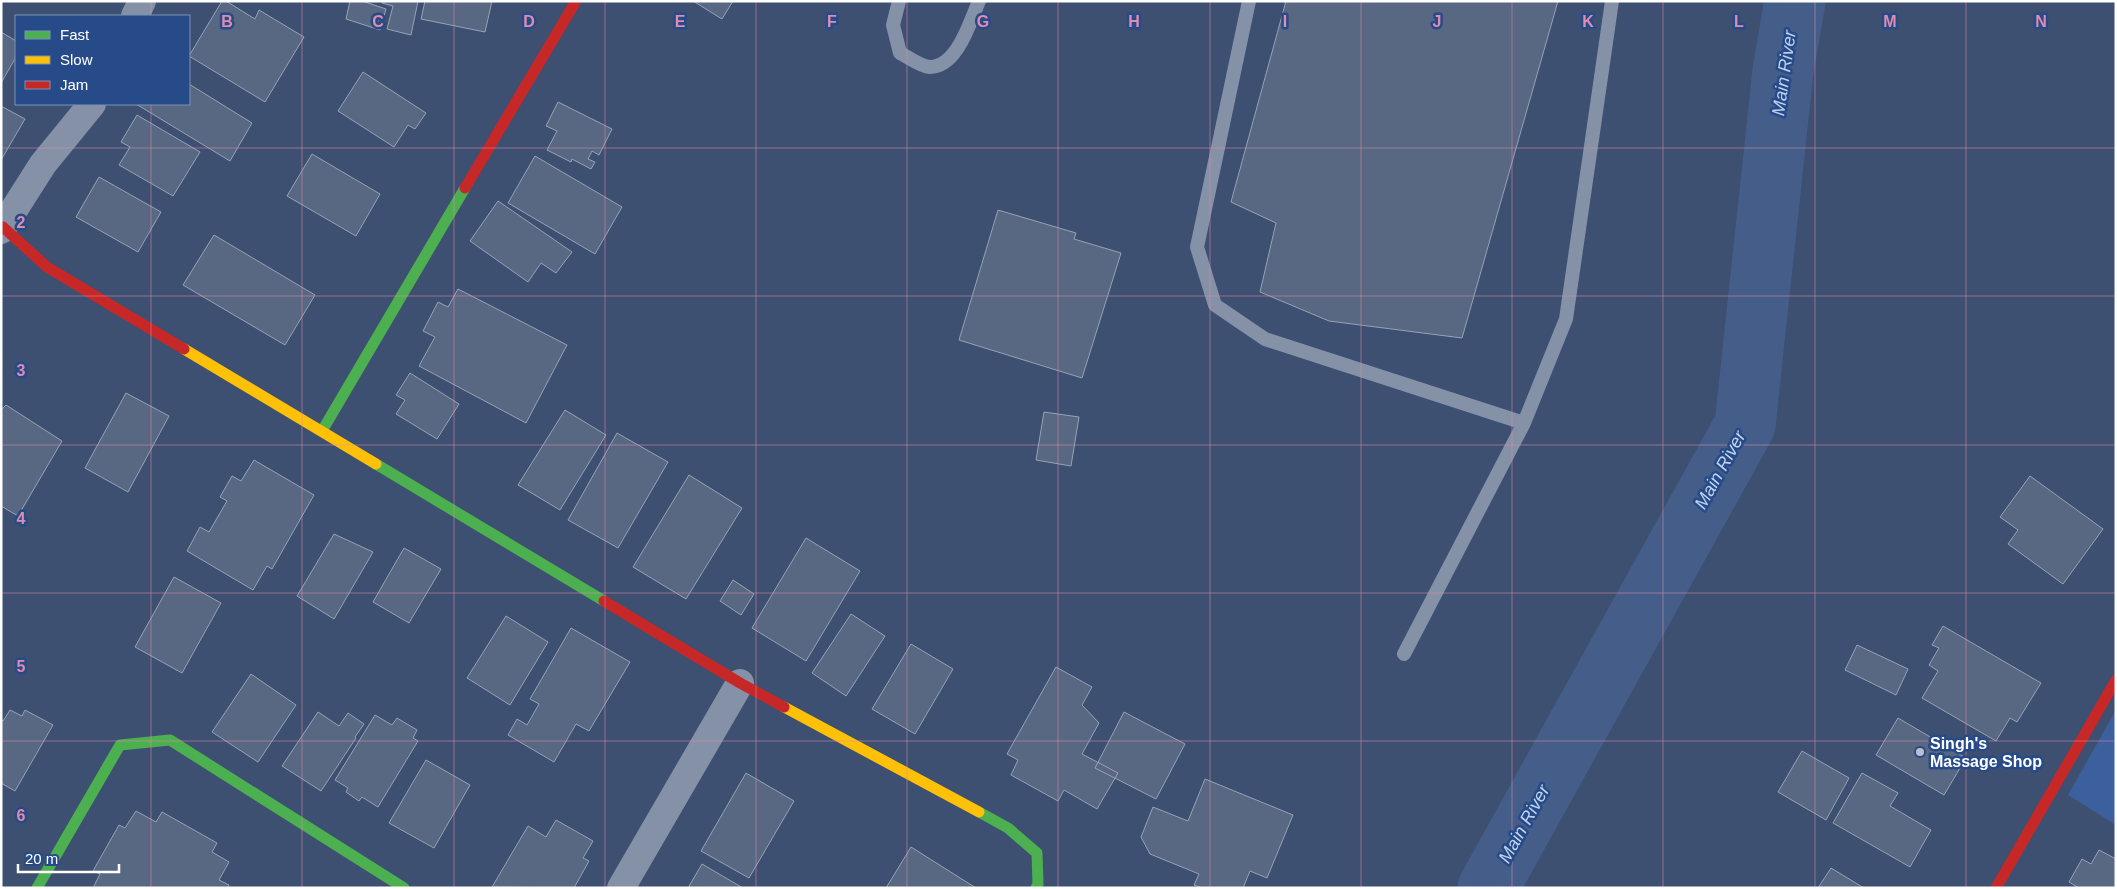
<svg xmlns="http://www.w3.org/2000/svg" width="2117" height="889" viewBox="0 0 2117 889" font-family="Arial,sans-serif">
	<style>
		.green { fill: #3c609d }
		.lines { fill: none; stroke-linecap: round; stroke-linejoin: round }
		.river { stroke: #455e89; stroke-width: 61 }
		.building { fill: #586882; stroke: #97a2b6 }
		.lane { stroke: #8491a7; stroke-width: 14 }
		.street { stroke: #8491a7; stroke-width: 28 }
		.fast { stroke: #4caf50; stroke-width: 11 }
		.slow { stroke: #ffc107; stroke-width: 11 }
		.jam { stroke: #c62828; stroke-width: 11 }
		.grid { fill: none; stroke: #e08cad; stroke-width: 1; stroke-opacity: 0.55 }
		.poi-dot { fill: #bbc2ce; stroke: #274a88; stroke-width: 2 }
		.labels { text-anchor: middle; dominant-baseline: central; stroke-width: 5; stroke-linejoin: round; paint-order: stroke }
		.poi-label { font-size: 16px; font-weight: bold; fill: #fff; stroke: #274a88; text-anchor: start }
		.water-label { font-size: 18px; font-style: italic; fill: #bfd2f0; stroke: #274a88 }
		.grid-label { font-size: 16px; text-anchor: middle; font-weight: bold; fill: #e08cad; stroke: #274a88; stroke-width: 5; stroke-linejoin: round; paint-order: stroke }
	</style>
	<rect width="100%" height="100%" fill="#3d5072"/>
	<path class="green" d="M2116 710V825L2068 795Z"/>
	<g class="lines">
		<path class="river" d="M1488 888 1745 425 1783 71 1795 1"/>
	</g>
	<path class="building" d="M222 1H226L255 19 259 10 304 37 265 102 189 56Z
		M350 1H362L386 9 380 30 346 19Z
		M383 1H418L411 35 387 29 393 6 382 3Z
		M425 1H492L485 32 421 19Z
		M693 1H733L722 19Z
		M1286 1H1558L1462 338 1329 321 1260 292 1276 223 1231 202Z
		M1 32 16 41V57L1 83Z
		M363 72 426 113 415 129 408 125 394 147 338 111Z
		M189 84 252 123 230 161 136 104H189Z
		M558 102 612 129 599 155 592 151 588 159 595 162 591 169 572 159 571 162 547 150 557 131 546 126Z
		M1 106 25 119 1 160Z
		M137 115 200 152 173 196 119 165 130 147 121 142Z
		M312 154 380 194 356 236 287 196Z
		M535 156 622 207 595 254 508 203Z
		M99 177 161 212 138 252 76 217Z
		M498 201 572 252 556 273 541 263 528 282 470 241Z
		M998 210 1076 233 1074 239 1121 253 1082 378 959 340Z
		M214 235 315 295 285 345 183 285Z
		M458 289 567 345 526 423 419 366 435 337 423 331 438 302 448 307Z
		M410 373 459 404 437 439 396 414 405 400 396 395Z
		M126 393 169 416 128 492 85 468Z
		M6 405 62 441 18 516 1 506V410Z
		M565 410 606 435 560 510 518 485Z
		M1044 412 1079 417 1071 466 1036 460Z
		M617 433 668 462 618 548 568 520Z
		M254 460 314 495 272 569 267 566 253 590 187 551 200 527 209 532 227 501 220 497 232 476 241 481Z
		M689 475 742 508 686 599 633 567Z
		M2030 476 2103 529 2063 584 2008 544 2018 530 2000 517Z
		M334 534 373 552 334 619 297 596Z
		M806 538 860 571 806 661 752 628Z
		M404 548 441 569 409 623 373 602Z
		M174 577 221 603 182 673 135 647Z
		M733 580 754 594 741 615 720 601Z
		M851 614 885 636 846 696 812 673Z
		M506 616 548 642 510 705 467 678Z
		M1943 626 2041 683 2017 722 2010 718 1996 741 1922 698 1938 671 1929 665 1939 648 1932 645Z
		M571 628 630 662 589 731 576 724 554 762 508 735 517 719 527 725 539 704 530 699Z
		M911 644 953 669 915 734 872 709Z
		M1857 645 1908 669 1896 695 1845 670Z
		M1056 667 1092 687 1082 705 1099 723 1082 754 1118 773 1097 809 1064 790 1058 801 1011 775 1018 760 1007 754Z
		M251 674 296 705 258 762 212 732Z
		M10 710 22 716 25 710 53 725 15 791 1 783V720L3 721Z
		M318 712 339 726 348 713 364 724 355 737 356 738 321 791 282 766Z
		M1124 712 1185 744 1156 799 1095 768Z
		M375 715 392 725 397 718 417 730 413 738 418 741 378 807 362 797 359 801 346 792 348 788 335 780Z
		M1898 718 1966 758 1944 795 1876 755Z
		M1802 751 1849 778 1826 820 1778 792Z
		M426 760 470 785 434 848 389 823Z
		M746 773 794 801 749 878 701 851Z
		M1862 773 1898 793 1890 806 1931 830 1910 867 1833 823Z
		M1205 779 1293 815 1267 878 1250 871 1243 888H1202L1194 885 1199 874 1150 854 1141 837 1153 807 1188 821Z
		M136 811 156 822 162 812 217 843 212 852 229 862 219 880 229 885 227 888H93L100 874 93 871 119 825 125 828Z
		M556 820 593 841 583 858 589 861 574 888 492 887 528 826 546 837Z
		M911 847 976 888H886Z
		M2099 850 2116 859V888H2079L2069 882 2082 859 2091 864Z
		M702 864 743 888H688Z
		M1831 868 1864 888H1818Z"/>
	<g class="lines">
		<path class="lane" d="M899 1 893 25 900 53C908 57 920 66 929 67 957 68 970 22 979 1
			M1249 1 1197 247 1215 305 1265 339 1524 423
			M1404 654 1524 423 1566 319 1612 1"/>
		<path class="street" d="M135 16 142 1
			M1 230 43 164 92 104
			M621 888 740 683"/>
		<path class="fast" d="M322 431 465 188
			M376 464 604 601
			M979 812 1008 828 1037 853 1038 884 1036 888
			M37 888 120 745 170 740 404 888"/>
		<path class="slow" d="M184 349 376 464
			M784 707 979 812"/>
		<path class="jam" d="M465 188 576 1
			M3 227 47 267 184 349
			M604 601 740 683 784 707
			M1996 888 2116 680"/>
	</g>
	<path class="grid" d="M151 1V16M302 1V888M454 1V888M605 1V888M756 1V888M907 1V888M1058 1V888M1210 1V888M1361 1V888M1512 1V888M1663 1V888M1815 1V888M1966 1V888M151 104V888M1 148H2116M1 296H2116M1 445H2116M1 593H2116M1 741H2116"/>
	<circle class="poi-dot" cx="1920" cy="752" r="5"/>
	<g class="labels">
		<g class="poi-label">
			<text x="1930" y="743">Singh's<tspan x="1930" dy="18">Massage Shop</tspan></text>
		</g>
		<g class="water-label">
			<text transform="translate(1784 73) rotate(-82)">Main River</text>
			<text transform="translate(1720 470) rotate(-61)">Main River</text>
			<text transform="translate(1524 824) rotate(-61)">Main River</text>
		</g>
	</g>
	<g class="grid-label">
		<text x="227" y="27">B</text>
		<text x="378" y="27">C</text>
		<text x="529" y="27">D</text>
		<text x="680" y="27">E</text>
		<text x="832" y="27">F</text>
		<text x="983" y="27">G</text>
		<text x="1134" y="27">H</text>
		<text x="1285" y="27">I</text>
		<text x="1437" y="27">J</text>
		<text x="1588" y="27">K</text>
		<text x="1739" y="27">L</text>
		<text x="1890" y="27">M</text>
		<text x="2041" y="27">N</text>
		<text x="21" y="228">2</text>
		<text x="21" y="376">3</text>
		<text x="21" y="524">4</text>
		<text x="21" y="672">5</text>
		<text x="21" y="821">6</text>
	</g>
	<rect width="2117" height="889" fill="none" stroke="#ffffff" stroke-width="5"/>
	<rect x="15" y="15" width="175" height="90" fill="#274a88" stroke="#7d92b8"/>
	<rect x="25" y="31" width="25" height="8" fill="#4caf50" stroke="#7d92b8"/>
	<text x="60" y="40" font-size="15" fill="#ffffff">Fast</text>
	<rect x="25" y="56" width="25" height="8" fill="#ffc107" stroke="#7d92b8"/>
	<text x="60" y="65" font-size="15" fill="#ffffff">Slow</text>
	<rect x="25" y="81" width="25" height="8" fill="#c62828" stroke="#7d92b8"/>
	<text x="60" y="90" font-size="15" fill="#ffffff">Jam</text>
	<path d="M18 864v8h101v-8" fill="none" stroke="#ffffff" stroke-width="2.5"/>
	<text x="25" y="864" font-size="15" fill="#ffffff" stroke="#274a88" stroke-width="4" paint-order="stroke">20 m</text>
</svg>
